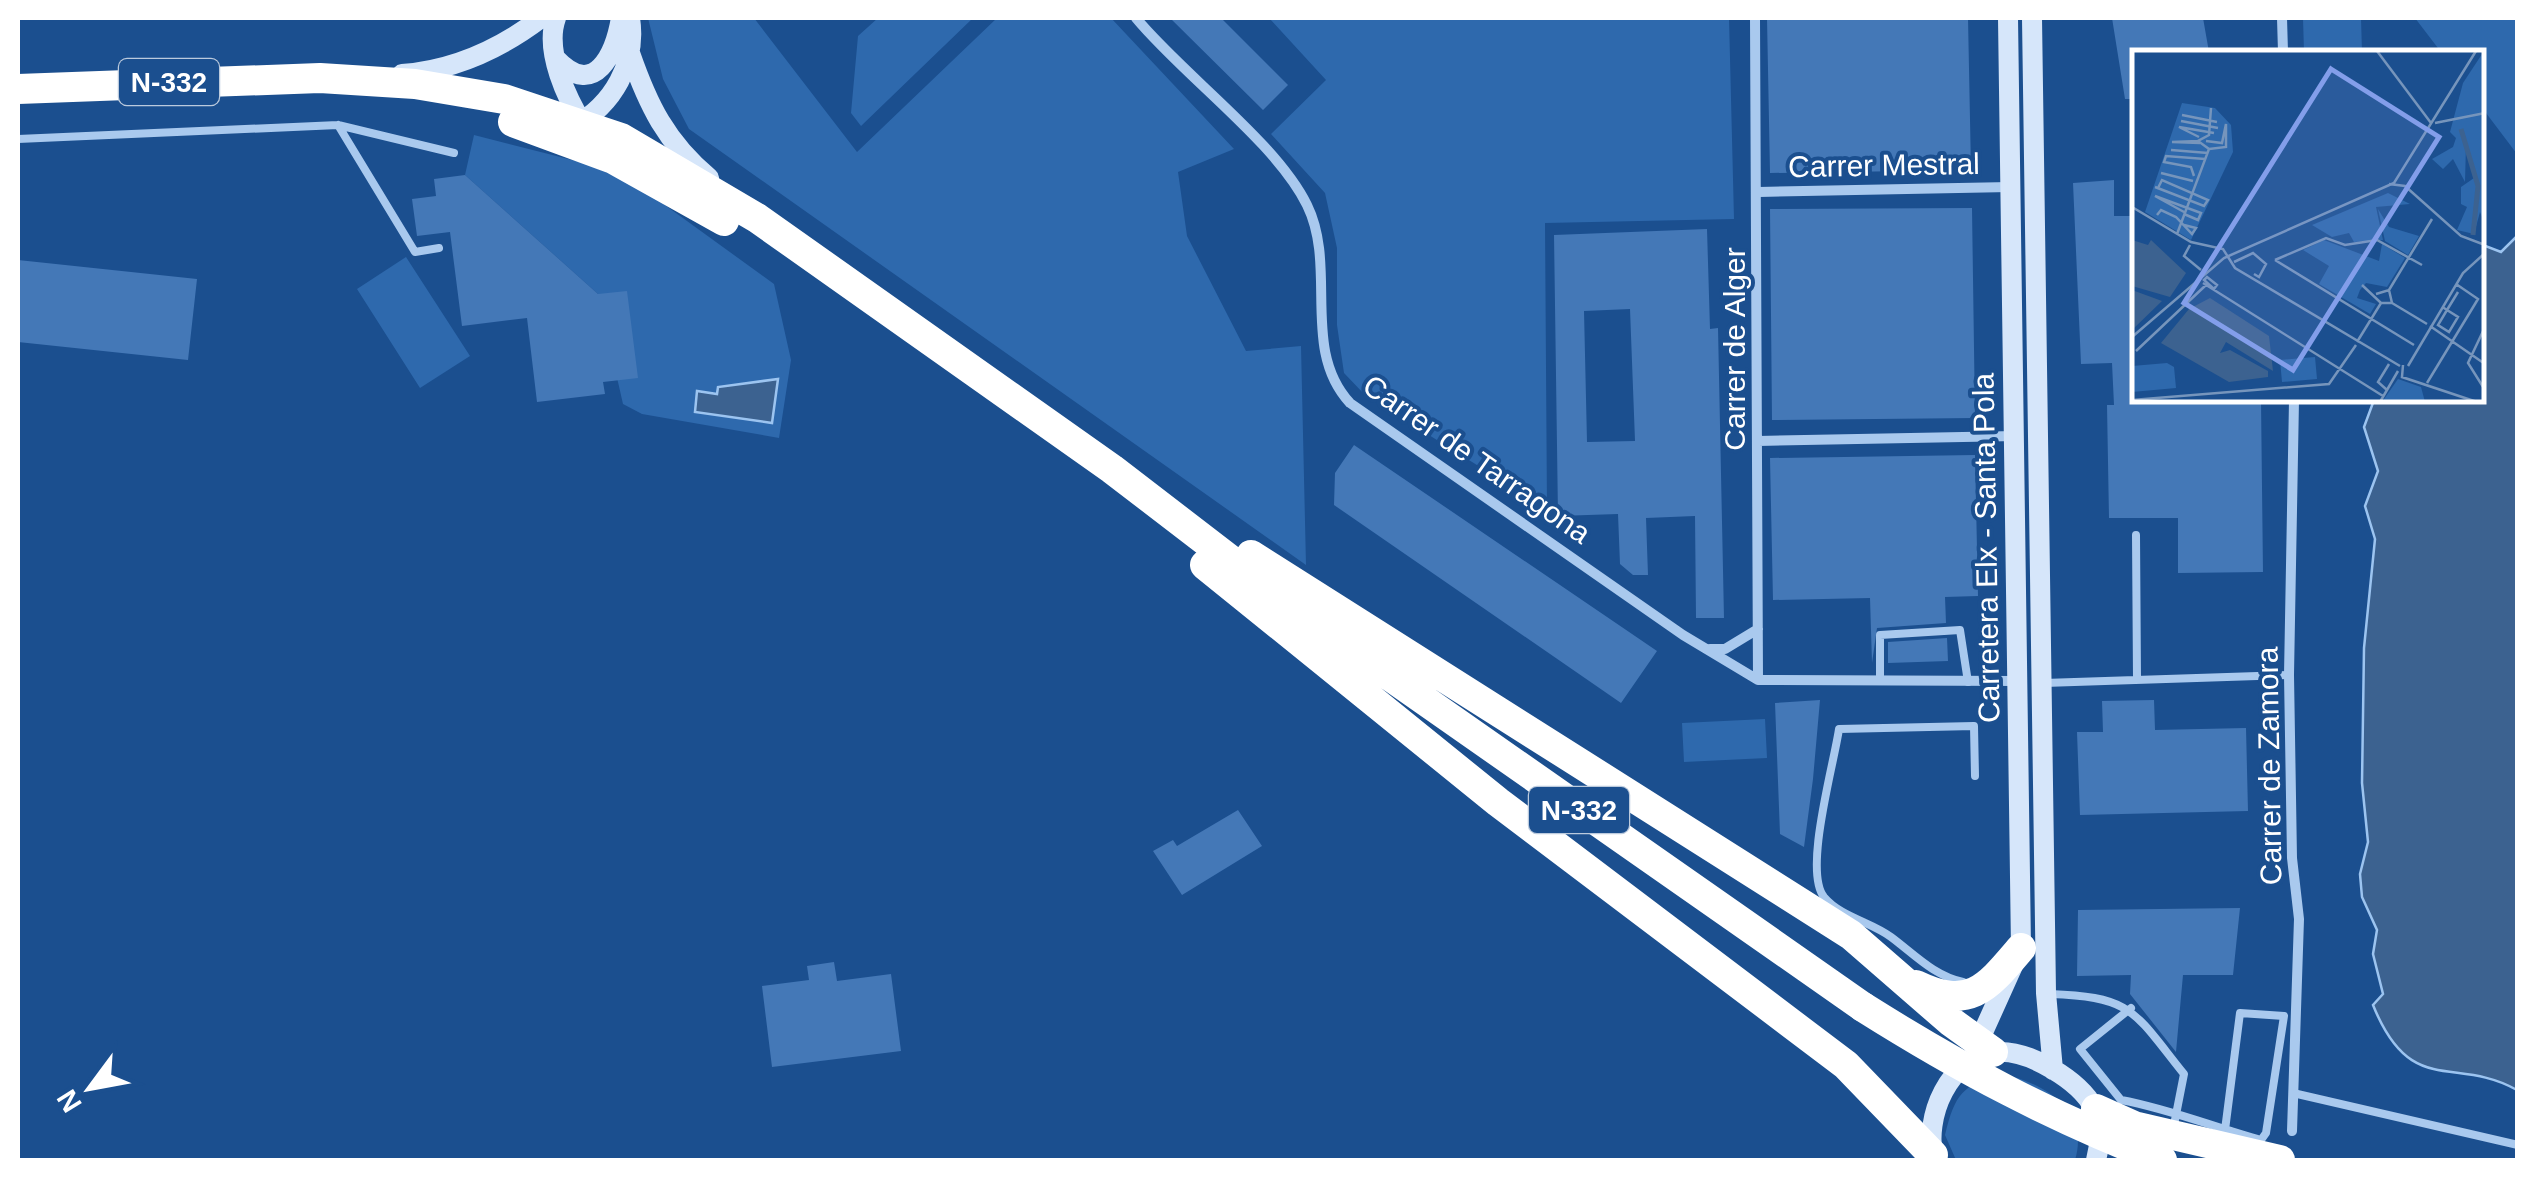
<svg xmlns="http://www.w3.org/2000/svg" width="2535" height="1178" viewBox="0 0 2535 1178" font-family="Arial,sans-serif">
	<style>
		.green { fill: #2e69ad }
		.water { fill: #3c6290; stroke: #9cc4f0; stroke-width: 2.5 }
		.building { fill: #4478b7; fill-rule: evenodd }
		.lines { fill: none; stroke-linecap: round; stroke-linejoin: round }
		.lane { stroke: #a9c9ee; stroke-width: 8 }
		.street { stroke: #a9c9ee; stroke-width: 10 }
		.secondary { stroke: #d6e6fa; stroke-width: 20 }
		.highway { stroke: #fff; stroke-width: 30 }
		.highway-bridge { stroke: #fff; stroke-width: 30 }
		.labels { text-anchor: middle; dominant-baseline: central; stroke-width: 8; stroke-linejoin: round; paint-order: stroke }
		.shield { fill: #1b4f8f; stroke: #bbcadd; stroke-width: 2.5 }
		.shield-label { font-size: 28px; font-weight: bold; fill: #fff }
		.street-label { font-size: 30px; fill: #fff; stroke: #1b4f8f }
		.inset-river { fill: none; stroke: #3c6290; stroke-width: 5 }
		.inset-road { fill: none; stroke: #7695bc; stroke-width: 2.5 }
		.view { fill: #839eea; fill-opacity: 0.15; stroke: #839eea; stroke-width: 5 }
		.inset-edge { fill: none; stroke: #fff; stroke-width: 5 }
	</style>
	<rect width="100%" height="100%" fill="#1b4f8f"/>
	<path class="green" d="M648 18H754L857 152 997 18H1111L1234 149 1178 172 1187 236 1246 351 1301 346 1306 565 689 129 663 79Z
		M878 18H973L861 126 851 113 858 36Z
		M1269 18H1729L1734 219 1545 223 1547 509 1365 395 1344 373 1337 325V248L1325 193 1271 134 1326 80Z
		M2303 18H2361L2362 52H2304Z
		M2415 18H2517V154L2483 109 2482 52H2441Z
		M474 135 584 163 640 187 774 284 791 360 779 438 642 414 623 404 598 294 465 175Z
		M406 257 470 356 420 388 357 289Z
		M1765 719 1767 758 1684 762 1682 723Z
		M2002 1074C2045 1083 2090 1111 2075 1160H1956L1945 1135C1955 1094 1962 1085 2002 1074Z"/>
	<path class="water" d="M2517 236V1090C2455 1055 2411 1099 2373 1005L2383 994 2373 954 2377 930 2362 897 2360 874 2368 842 2362 783 2364 648 2375 539 2365 506 2378 471 2364 427 2374 400H2482L2483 245 2501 252Z
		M778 379 772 423 695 412 697 391 717 394 718 387Z"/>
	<path class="building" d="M1170 18H1221L1288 85 1263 110Z
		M1767 18H1968L1971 170 1770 173Z
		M2112 18H2203L2209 52H2135V99H2125Z
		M465 175 598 294 627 291 638 378 603 382 605 394 537 402 527 318 462 326 450 232 417 236 412 199 436 196 434 179Z
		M2114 180V216H2135V400H2261L2263 572 2178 573V518H2109L2107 405H2114L2112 363 2081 364 2073 183Z
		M1972 208 1975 418 1772 420 1770 209Z
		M1707 229 1710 329 1718 328 1724 618H1696L1695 516 1646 518 1648 575H1633L1620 564 1618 514 1558 516 1554 235ZM1630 309 1635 441 1587 442 1584 311Z
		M18 260 197 279 188 360 18 342Z
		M1354 445 1657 651 1621 703 1334 505 1335 473Z
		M1975 455 1978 596 1945 597 1946 623 1877 628 1872 663 1870 598 1773 600 1770 458Z
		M1947 638 1948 661 1888 663V642Z
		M1820 700 1813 779 1804 847 1780 834 1775 703Z
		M2154 700 2155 730 2246 728 2248 811 2080 815 2077 732H2103L2102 701Z
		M1238 810 1262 846 1182 895 1153 851 1173 840 1177 846Z
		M2240 908 2233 975H2183L2176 1052 2130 994 2131 975 2077 976 2078 910Z
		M834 962 837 981 891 974 901 1051 772 1067 762 986 809 980 807 966Z"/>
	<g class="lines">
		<path class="lane" d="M338 125 415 252 439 248
			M18 139 338 125 454 153
			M2136 535 2137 679
			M1880 680V635L1960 630 1968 682
			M2044 683 2289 675
			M1963 982C1934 976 1914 954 1891 937 1871 922 1841 917 1824 897 1803 871 1834 764 1839 729L1974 726 1975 776
			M2050 994C2134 997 2134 1012 2184 1074L2173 1130
			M2131 1008 2080 1049 2121 1100C2170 1109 2213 1127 2261 1140L2266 1133 2284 1016 2240 1013 2225 1130
			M2293 1093 2518 1145"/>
		<path class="street" d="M1136 18C1183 75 1276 142 1307 205 1338 268 1300 349 1350 403L1683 635 1758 680
			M1755 18 1758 680
			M2282 18 2283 52
			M1759 192 2010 187
			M1758 441 2016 436
			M1710 649H1725L1758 629
			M1758 680 2016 681
			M2292 1131 2299 919 2292 858 2289 675 2294 400"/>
		<path class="secondary" d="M556 18C544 51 567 99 585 128
			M2032 18 2046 993 2053 1070
			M630 53C648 105 666 142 709 178
			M556 59C595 100 615 53 621 18
			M402 74C455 70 500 49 541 18
			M574 126C613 105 637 63 630 18
			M1975 1050 2021 948 2008 18
			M1934 1159C1923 1118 1949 1056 1997 1052 2029 1050 2079 1080 2094 1108 2102 1122 2100 1145 2096 1160"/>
		<path class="highway" d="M18 89 320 78 415 84 504 99 621 138 757 218 1112 469 1297 611 1863 1007
			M513 122 613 159 724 221
			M1251 555 1851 935 1950 1021 1993 1052
			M1205 565 1498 802 1846 1065 1933 1155
			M1916 985C1970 1011 1987 988 2021 948
			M2096 1109 2134 1126 2280 1160"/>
		<path class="highway-bridge" d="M1863 1007C1963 1070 2052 1117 2162 1160"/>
	</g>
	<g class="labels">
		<g class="shield">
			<rect x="119" y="59" width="100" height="46" rx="8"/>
			<rect x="1529" y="787" width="100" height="46" rx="8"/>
		</g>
		<g class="shield-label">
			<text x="169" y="82">N-332</text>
			<text x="1579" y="810">N-332</text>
		</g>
		<g class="street-label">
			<text transform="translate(1884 165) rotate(-1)">Carrer Mestral</text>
			<text transform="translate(1734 349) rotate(-90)">Carrer de Alger</text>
			<text transform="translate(1477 459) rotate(35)">Carrer de Tarragona</text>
			<text transform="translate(1986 548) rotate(-91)">Carretera Elx - Santa Pola</text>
			<text transform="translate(2269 766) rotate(-91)">Carrer de Zamora</text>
		</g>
	</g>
	<g transform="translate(2132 50)">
		<rect width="352" height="352" fill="#1b4f8f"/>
		<path d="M352 1V172L348 162 342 184 325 180 335 157 329 154V137L342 128 334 95 333 132 321 109 311 119 300 109 321 97 324 88 318 82 331 33ZM50 53 83 58 99 75 101 102 59 190 13 162ZM256 143 278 154 244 157 251 190 222 192 217 183 200 187 180 175ZM246 159 257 177 287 186 276 205 253 191ZM192 190 247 211 250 194 273 208 255 237 234 233 228 240 225 248 244 254 238 264 187 234 197 216 171 200ZM183 307 185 329 150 332 148 310ZM35 313 42 317 44 338 0 342V316ZM266 329 289 337 293 352H250Z" fill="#2e69ad"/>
		<path d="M0 190 16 195 19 190 54 223 38 247 0 236ZM0 240 30 251 0 280ZM78 248 137 286 141 321 94 292 88 303 98 300 136 321V327L97 332 29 293 57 259Z" fill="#3c6290"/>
		<path class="inset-river" d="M329 79 346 136 341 185"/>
		<path class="inset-road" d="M245 1 299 73M50 65 85 72M49 71 86 78M303 73 353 63M67 87 47 77 82 83M66 91 40 92 68 93M74 91 90 93 94 74V97L77 99M39 100 76 103M29 123 61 131M62 126 59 117 32 112 34 106 73 109M257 134 273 136 329 186 353 195M23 137 72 156 76 150 30 130 26 138M0 157 59 192 91 199 103 218 268 316M52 164 66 170 69 163 23 146 52 162M25 165 29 160 44 167 60 184 64 178 52 175M45 184 77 99 66 91 77 85 79 58M58 195 52 206 69 220M143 210 282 295M143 210 194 188 213 195 245 190 290 215M102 212 121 203 134 214 127 227 122 224M75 227 85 235 82 239 72 230ZM71 233 251 346M230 235 249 253H260L257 240 244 244M257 240 300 169M260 253 295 274M310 257 312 258 315 260 326 267 317 282 306 275 315 260 326 242M298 276 353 314M353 277 336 313 353 340M0 287 92 208 262 133 344 1M225 292 249 253M4 301 74 235M271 315 270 327 345 352M276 316 331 223 353 203M295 333 346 249 324 234M255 340 246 332 257 314M0 350 197 334 224 295M248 352 266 321"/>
		<path class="view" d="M199 19 307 87 161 320 52 253Z"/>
		<rect width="352" height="352" class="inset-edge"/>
	</g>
	<rect width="2535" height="1178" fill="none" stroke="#ffffff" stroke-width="40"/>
	<g transform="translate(90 1088) rotate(238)" stroke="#1b4f8f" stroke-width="8" paint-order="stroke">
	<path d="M0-8L18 38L0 25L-18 38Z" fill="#ffffff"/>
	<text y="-15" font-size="28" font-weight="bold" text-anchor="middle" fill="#ffffff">N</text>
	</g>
</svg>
